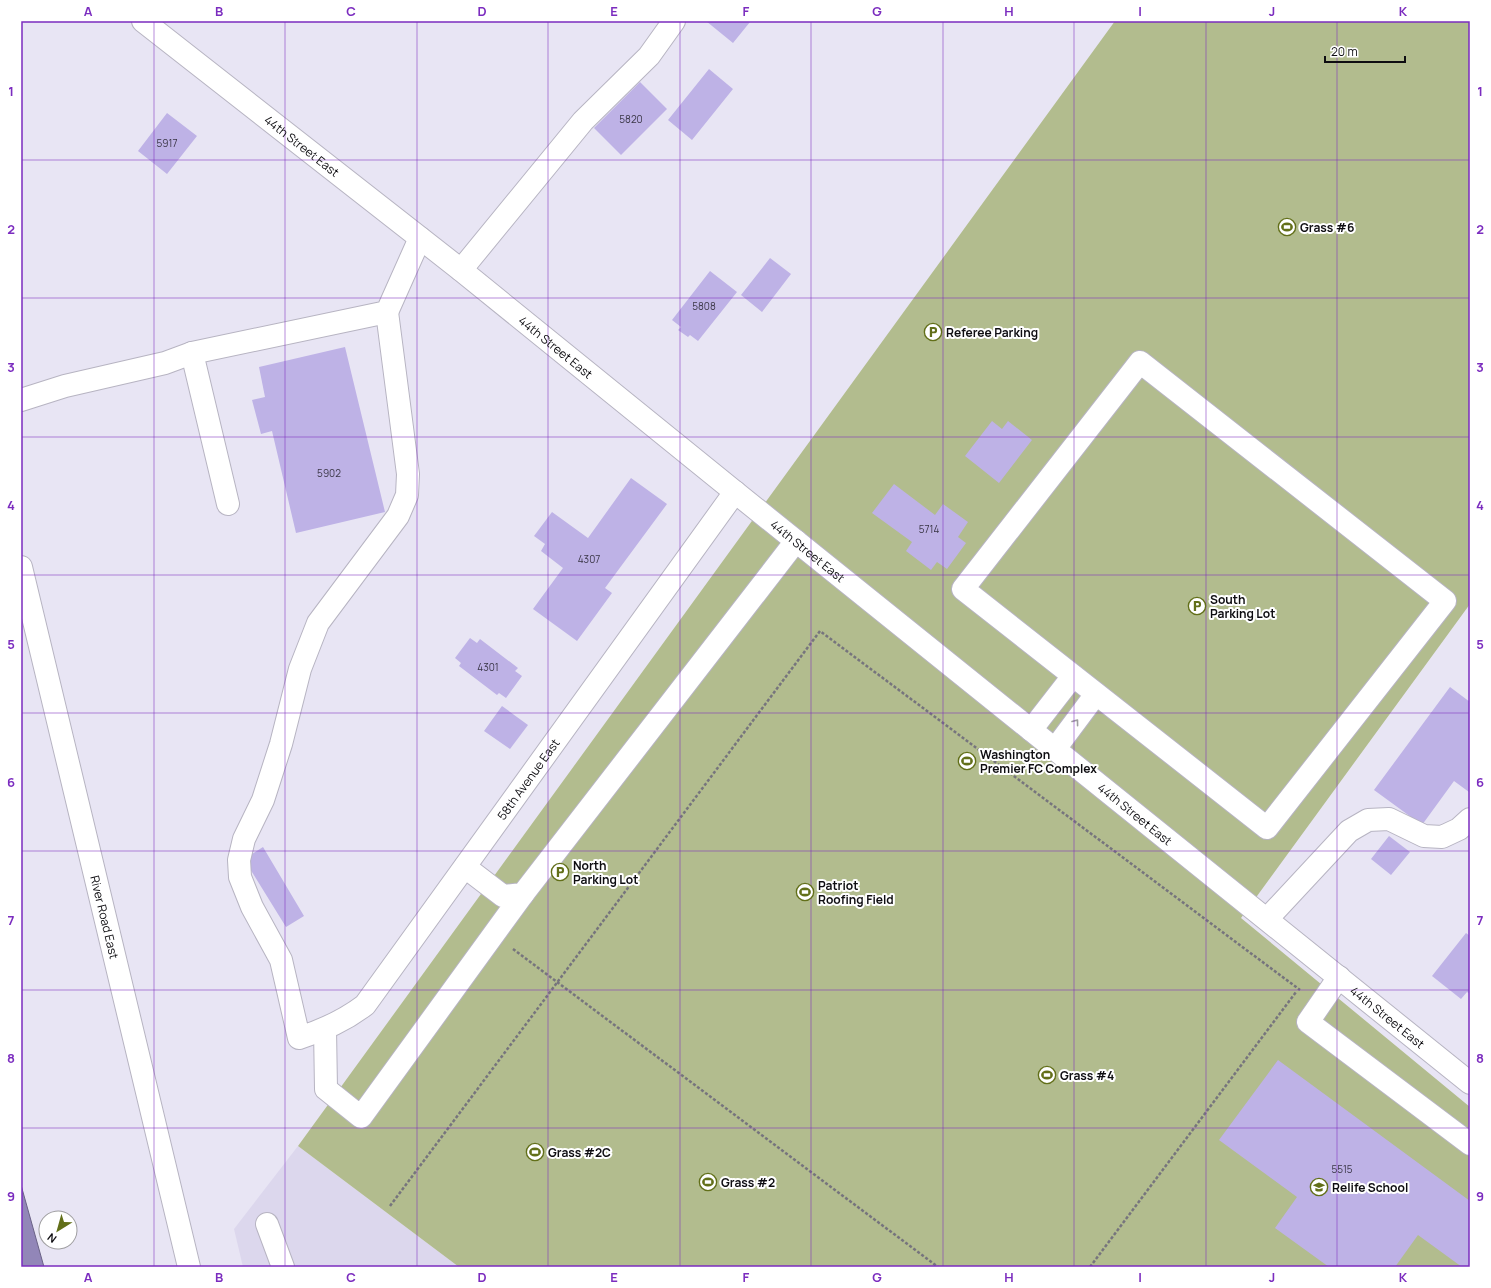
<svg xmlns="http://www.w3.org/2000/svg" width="1491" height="1288" viewBox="0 0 1491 1288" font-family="Manrope,sans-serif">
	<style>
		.built { fill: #dcd7ed }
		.green { fill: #b2bc8e }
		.water { fill: #9286b8; stroke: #6a6286 }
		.building { fill: #beb2e6 }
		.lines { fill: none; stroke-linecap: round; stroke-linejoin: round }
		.minor-casing { stroke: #b7b4c2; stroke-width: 24 }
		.major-casing { stroke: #b7b4c2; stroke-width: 24 }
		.path { stroke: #76747d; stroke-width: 2.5; stroke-dasharray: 3 2; stroke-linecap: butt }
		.minor { stroke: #fff; stroke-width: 22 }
		.major { stroke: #fff; stroke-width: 22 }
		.oneway { stroke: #9f9ea0 }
		.grid { fill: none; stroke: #7b2cbf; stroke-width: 1; stroke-opacity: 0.55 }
		.labels { text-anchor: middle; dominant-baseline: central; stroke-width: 4; stroke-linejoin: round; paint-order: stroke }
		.number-label { font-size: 10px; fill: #3a3646 }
		.street-label { font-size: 12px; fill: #0e0d11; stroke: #fff }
		.poi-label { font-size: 12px; font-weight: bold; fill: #0e0d11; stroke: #fff; text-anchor: start }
		.neatline { fill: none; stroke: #7b2cbf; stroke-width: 1.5 }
		.grid-label { font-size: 13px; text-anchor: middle; font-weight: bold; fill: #7b2cbf }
	</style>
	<rect width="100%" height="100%" fill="#e8e5f4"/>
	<path class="built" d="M298 1146 459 1267H243L234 1229Z"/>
	<path class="green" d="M1115 21H1470V604L1241 918 1470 1107V1267H459L298 1146Z"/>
	<path class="water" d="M21 1185 44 1267H21Z"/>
	<path class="building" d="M706 21H749L750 22 733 43Z
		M709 69 733 89 692 140 668 120Z
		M640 82 667 109 621 155 594 128Z
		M167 113 197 136 167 174 138 151Z
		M770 258 791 274 762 312 741 295Z
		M710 271 737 292 698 341 690 335 688 337 678 330 681 327 672 320Z
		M345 347 385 512 296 533 272 431 261 434 252 400 265 397 259 367Z
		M992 421 1002 429 1008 421 1032 440 999 483 965 456Z
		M631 478 667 504 605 588 612 593 577 641 533 609 563 568 541 551 545 544 534 536 552 512 588 538Z
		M894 484 935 515 943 504 968 522 958 537 966 543 947 569 937 562 931 570 906 551 912 542 872 513Z
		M470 638 477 643 480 639 518 668 515 671 522 676 506 698 499 693 497 695 459 666 461 663 455 658Z
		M1450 687 1470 702V790L1469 792 1454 781 1422 825 1374 790Z
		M502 706 528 725 510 749 484 731Z
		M1389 836 1410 852 1391 875 1371 859Z
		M263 847 304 916 286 927 244 859Z
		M1466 933 1470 936V994L1467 992 1461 999 1432 976Z
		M1278 1060 1470 1201V1267H1462L1418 1235 1395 1267H1329L1275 1228 1297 1197 1219 1140Z"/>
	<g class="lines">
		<defs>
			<g id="minor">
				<path id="s1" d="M143 21 461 270 735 492 1470 1083"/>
				<path d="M461 270 583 121 649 56 674 21"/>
				<path id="s2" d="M387 312 408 474 407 495 398 516 318 623 300 669 281 744 263 800 244 839 239 860 240 877 252 907 281 960 299 1038C324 1030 344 1021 365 1005L735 492"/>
				<path d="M192 353 228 504"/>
				<path d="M1140 362 1445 601 1267 828 963 589Z"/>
				<path d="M21 400 65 386 165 363 192 353 387 312 420 238"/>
				<path d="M1031 730 1073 676"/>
				<path d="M1055 749 1096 694"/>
				<path d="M465 867 503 896 523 894 796 541"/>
				<path d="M1267 919 1349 831 1368 820 1389 819 1424 836 1442 837 1459 829 1470 819"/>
				<path d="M1339 977 1308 1022 1470 1144"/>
				<path d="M325 1029 326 1089 361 1117 523 894"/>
				<path d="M267 1224 283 1267"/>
			</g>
			<g id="major">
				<path id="s3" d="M21 567 189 1267"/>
			</g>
		</defs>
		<use href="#minor" class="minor-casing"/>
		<use href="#major" class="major-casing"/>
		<path class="path" d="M513 949 938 1267
			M390 1206 820 631 1300 990
			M1090 1267 1296 992"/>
		<use href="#minor" class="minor"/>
		<use href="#major" class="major"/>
	</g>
	<defs><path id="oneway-chevron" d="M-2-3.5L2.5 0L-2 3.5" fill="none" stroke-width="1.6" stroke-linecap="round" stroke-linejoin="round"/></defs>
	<use class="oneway" href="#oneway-chevron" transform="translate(1076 722) rotate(-53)"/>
	<path class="grid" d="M154 21V1267M285 21V1267M417 21V1267M548 21V1267M680 21V1267M811 21V1267M943 21V1267M1074 21V1267M1206 21V1267M1337 21V1267M21 160H1470M21 298H1470M21 437H1470M21 575H1470M21 713H1470M21 851H1470M21 990H1470M21 1128H1470"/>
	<defs>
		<symbol id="stadium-ring" viewBox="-11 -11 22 22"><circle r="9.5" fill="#fff" stroke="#626f19" stroke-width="1.5"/><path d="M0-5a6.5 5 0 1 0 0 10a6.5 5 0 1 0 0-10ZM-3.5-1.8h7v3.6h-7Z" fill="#626f19"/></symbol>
		<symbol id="parking-ring" viewBox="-11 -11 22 22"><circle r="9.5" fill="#fff" stroke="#626f19" stroke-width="1.5"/><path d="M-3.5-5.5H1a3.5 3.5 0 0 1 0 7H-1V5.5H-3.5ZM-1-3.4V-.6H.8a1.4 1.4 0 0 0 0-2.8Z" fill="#626f19"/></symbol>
		<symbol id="school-ring" viewBox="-11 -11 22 22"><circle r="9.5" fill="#fff" stroke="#626f19" stroke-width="1.5"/><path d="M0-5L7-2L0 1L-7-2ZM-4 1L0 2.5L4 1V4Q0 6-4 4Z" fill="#626f19"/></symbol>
	</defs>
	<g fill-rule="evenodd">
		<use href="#stadium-ring" x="1277" y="217" width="20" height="20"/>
		<use href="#parking-ring" x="923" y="322" width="20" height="20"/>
		<use href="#parking-ring" x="1187" y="596" width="20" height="20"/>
		<use href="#stadium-ring" x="957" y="751" width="20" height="20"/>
		<use href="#parking-ring" x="550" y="862" width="20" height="20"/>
		<use href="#stadium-ring" x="795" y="882" width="20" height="20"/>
		<use href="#stadium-ring" x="1037" y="1065" width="20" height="20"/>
		<use href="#stadium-ring" x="525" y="1142" width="20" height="20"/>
		<use href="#stadium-ring" x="698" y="1172" width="20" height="20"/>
		<use href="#school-ring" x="1309" y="1177" width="20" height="20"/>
	</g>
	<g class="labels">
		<g class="number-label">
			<text x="631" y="119">5820</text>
			<text x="167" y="143">5917</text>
			<text x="704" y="306">5808</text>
			<text x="329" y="473">5902</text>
			<text x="929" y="529">5714</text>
			<text x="589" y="559">4307</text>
			<text x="488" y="667">4301</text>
			<text x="1342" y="1169">5515</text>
		</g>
		<g class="street-label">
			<text stroke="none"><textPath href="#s1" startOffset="202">44th Street East</textPath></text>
			<text stroke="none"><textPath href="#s1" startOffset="526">44th Street East</textPath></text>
			<text stroke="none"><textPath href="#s1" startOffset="850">44th Street East</textPath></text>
			<text stroke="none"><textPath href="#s2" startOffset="1134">58th Avenue East</textPath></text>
			<text stroke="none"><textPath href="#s1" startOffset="1270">44th Street East</textPath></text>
			<text stroke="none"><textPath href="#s3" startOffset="360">River Road East</textPath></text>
			<text stroke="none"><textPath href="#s1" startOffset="1594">44th Street East</textPath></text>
		</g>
		<g class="poi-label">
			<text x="1300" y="227">Grass #6</text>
			<text x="946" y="332">Referee Parking</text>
			<text x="1210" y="599">South<tspan x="1210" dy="14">Parking Lot</tspan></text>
			<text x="980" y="754">Washington<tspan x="980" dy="14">Premier FC Complex</tspan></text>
			<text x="573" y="865">North<tspan x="573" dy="14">Parking Lot</tspan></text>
			<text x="818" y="885">Patriot<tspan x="818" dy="14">Roofing Field</tspan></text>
			<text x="1060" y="1075">Grass #4</text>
			<text x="548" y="1152">Grass #2C</text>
			<text x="721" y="1182">Grass #2</text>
			<text x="1332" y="1187">Relife School</text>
		</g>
	</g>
	<rect width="1491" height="1288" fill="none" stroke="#ffffff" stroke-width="44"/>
	<g transform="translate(58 1230) rotate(217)"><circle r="19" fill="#ffffff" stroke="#9f9ea0"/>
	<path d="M0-3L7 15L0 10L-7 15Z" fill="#626f19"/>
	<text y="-6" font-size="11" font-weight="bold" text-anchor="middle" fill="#0e0d11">N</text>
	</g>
	<path d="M1325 56v6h80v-6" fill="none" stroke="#0e0d11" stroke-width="2"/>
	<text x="1331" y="56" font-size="12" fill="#0e0d11" stroke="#ffffff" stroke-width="3" paint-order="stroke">20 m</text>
	<rect x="22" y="22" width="1447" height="1244" class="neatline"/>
	<g class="grid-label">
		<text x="88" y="16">A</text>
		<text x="219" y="16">B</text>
		<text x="351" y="16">C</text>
		<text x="482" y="16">D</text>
		<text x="614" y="16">E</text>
		<text x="746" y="16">F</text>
		<text x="877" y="16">G</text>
		<text x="1009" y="16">H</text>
		<text x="1140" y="16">I</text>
		<text x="1272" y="16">J</text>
		<text x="1403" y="16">K</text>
		<text x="11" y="96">1</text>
		<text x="1480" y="96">1</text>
		<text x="11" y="234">2</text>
		<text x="1480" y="234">2</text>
		<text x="11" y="372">3</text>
		<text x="1480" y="372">3</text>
		<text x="11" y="510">4</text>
		<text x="1480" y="510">4</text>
		<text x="11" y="649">5</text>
		<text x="1480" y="649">5</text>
		<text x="11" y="787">6</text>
		<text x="1480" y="787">6</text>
		<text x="11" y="925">7</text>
		<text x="1480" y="925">7</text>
		<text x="11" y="1063">8</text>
		<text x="1480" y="1063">8</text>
		<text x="11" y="1201">9</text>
		<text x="1480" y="1201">9</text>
		<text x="88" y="1282">A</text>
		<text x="219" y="1282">B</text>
		<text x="351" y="1282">C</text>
		<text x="482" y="1282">D</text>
		<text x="614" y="1282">E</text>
		<text x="746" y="1282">F</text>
		<text x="877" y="1282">G</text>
		<text x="1009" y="1282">H</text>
		<text x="1140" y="1282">I</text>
		<text x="1272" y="1282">J</text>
		<text x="1403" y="1282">K</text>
	</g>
</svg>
